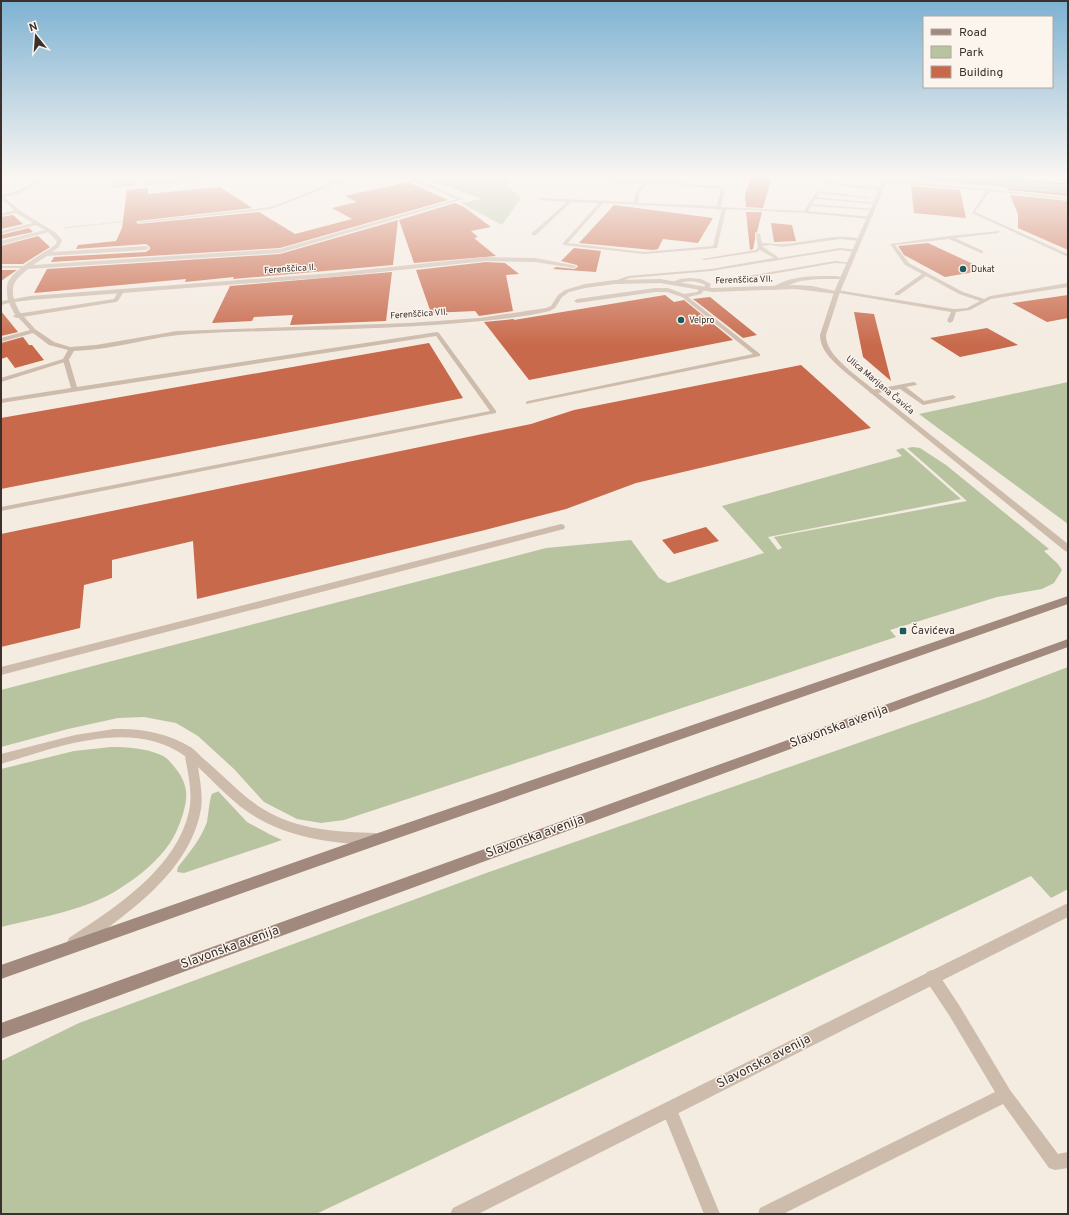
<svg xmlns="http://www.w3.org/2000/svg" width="1069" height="1215" viewBox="0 0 1069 1215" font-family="Overpass,sans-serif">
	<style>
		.green { fill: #b8c4a0 }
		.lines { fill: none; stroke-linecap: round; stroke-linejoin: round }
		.stream { fill: #7fb0b2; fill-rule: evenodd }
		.building { fill: #c8694b }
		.path { stroke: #b9a596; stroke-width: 1; stroke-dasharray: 1 1; stroke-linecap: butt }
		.service { fill: #cdbbac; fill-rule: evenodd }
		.minor { fill: #cdbbac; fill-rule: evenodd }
		.tertiary { fill: #cdbbac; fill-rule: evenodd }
		.secondary { fill: #a18a7d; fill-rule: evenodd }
		.tram { stroke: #3b302b; stroke-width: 1 }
		.poi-dot { fill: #1f5a5e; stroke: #fbf5ee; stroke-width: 1.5 }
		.labels { text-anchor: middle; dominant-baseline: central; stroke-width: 3; stroke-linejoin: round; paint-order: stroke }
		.far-street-label { font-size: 9px; fill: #3b302b; stroke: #fbf5ee }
		.far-poi-label { font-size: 9px; fill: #3b302b; stroke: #fbf5ee; text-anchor: start }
		.poi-label { font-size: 11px; fill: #3b302b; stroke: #fbf5ee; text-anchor: start }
		.near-street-label { font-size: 13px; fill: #3b302b; stroke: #fbf5ee }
	</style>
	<rect width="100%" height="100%" fill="#f4ebe1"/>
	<path class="green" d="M138 176 135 186 112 188 115 177Z
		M144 176H203V180L143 185Z
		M434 176H518L506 185 521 198 502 225 461 203 482 199 427 179Z
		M897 176H969L1068 185V193L896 178Z
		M1068 382V524L919 414Z
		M913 447 920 448 946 465 1049 549 1044 551 1058 564 1062 570 1054 583 1042 589 997 597 890 630 896 637 344 820 321 823 297 819 264 802 234 769 198 736 176 723 144 717 118 718 68 729 1 747V690L546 548 631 540 659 578 668 583 764 553 722 506 902 456 896 450 903 448 961 499 768 537 778 550 782 548 774 537 967 501 907 448Z
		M1068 667V889L1051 898 1031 876 316 1214H1V1061L79 1023 489 872 984 699Z
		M111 747C128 747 145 748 161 755 167 757 172 764 176 769 181 775 185 783 186 791 188 805 178 831 170 843 157 862 138 877 119 889 85 911 40 917 1 927V769L74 751Z
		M218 791 247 822 269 834 282 840 184 873 177 872 178 867C189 853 201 839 207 822 208 817 210 796 212 794 213 793 218 792 218 791Z"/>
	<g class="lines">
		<path class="stream" d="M900 176H913L1068 190V192Z"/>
	</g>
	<path class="building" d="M751 176H772L763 208 746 207 745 195Z
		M408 182 448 200 280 248 51 262 54 257 146 252 150 249V247L146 244 76 249 78 245 116 241 122 228 127 190 148 188V194L220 187 252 208 137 221 136 222 138 224 259 212 295 234 352 219 332 208 357 202 345 196Z
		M911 186 960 190 966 218 914 213Z
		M1007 188 1068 193V196L1008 190Z
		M1010 195 1068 201V250L1018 228V214Z
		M455 203 464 207 491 227 471 231 478 237 474 238 496 256 414 263 399 220Z
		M614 205 713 218 698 243 663 239 658 249 653 250 579 243Z
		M746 212H762L757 232 755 233V239L753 249 750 250Z
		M13 215 23 224 1 229V217Z
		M398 220 393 265 233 279 234 277 185 282 186 279 34 293 47 269 280 254Z
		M771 223 792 225 796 241 774 242Z
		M29 228 33 232 1 239V235Z
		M38 236 50 247 23 264H1V246Z
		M928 243 986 270 945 277 904 255 898 246Z
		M574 248 601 251 596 272 553 269 556 267 574 269 578 267 577 265 561 261Z
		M486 262 505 263 519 274 506 275 513 311 479 316 475 311 431 313 416 270Z
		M1 270H17L1 281Z
		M392 272 386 321 290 325 293 315 254 317 252 321 212 323 230 286Z
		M665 295 674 302 684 300 733 340 529 380 484 322 514 319V320Z
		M1068 295V318L1047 322 1012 303Z
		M710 297 757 335 743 338 693 299Z
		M1 311 18 332 1 336Z
		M854 312 874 314 891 381 863 357Z
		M987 328 1018 345 960 357 930 338Z
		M23 337 29 345H32L44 360 15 368 7 357 1 359V343Z
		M429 343 463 398 1 489V418Z
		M801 365 871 428 636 483 566 509 481 531 197 599 193 541 112 560V578L84 585 80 628 1 647V534L531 424 574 410Z
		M706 527 719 541 674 554 662 540Z"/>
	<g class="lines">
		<path class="path" d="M65 228 128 221"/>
		<path class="service" d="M565 176H580L644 183 648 180 723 187 725 188 721 207 804 211 817 191 869 197 867 198 818 193 816 197 878 203 876 204 815 199 812 204 875 209 873 210 811 206 808 211 871 217 869 219 805 213 726 209 717 248 644 254 563 245V243L599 203 571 202 536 235H532V233L567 202 540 200 539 198 634 202 635 193 642 185ZM649 182 721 189 717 206 638 203 639 193ZM603 203 716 209 718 210 722 209 713 246 644 252 568 243Z
			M844 176H862L873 178 871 179Z
			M885 180 989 189 1068 198V200L990 191 975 212 1068 254V257L972 213 986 191 884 182Z
			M825 182 881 188 883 189 881 190 824 184Z
			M1000 231 998 233 955 238 983 251V253H981L949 239 895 245 909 263 963 292 984 299 990 296 1068 283V287L991 299 970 310 956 312 953 321 950 323 947 321 951 312 834 292 837 290 954 309 967 308 980 301 959 294 926 276 899 295H895V293L922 274 905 265 890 244 949 236Z
			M758 233 760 234 762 243C770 243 777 245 784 244 804 243 845 231 862 240L860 241 840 239 782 247 771 245 762 246 779 258 840 248 858 250 856 252 840 250 711 271 629 278 615 284 612 282 628 276 711 269 774 258 760 250 757 252 704 260 702 259 756 250 758 248 756 234Z
			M835 261 852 263 850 264 835 263 721 283 718 281Z
			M1 266H28L30 267 28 268H1Z
			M836 276 846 278 844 279H818L800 281 775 290 772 288C789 275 816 276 836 276Z
			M690 278 701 279 711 284 708 291 704 290 701 294 688 297 760 354V356L526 404V402L528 401 753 354 682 297 667 292H655L577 303 574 301 577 299 655 288H668L684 294 697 292 700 288H704L705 285C694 279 685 281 673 285L670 283 680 279Z
			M121 289 124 291 118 301 116 302 16 318 13 316 16 314 114 299 119 290Z
			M437 332 439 333 496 411V413L1 511V507L490 411 436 336 1 403V399L71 388 63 360 64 359 69 360 77 387Z
			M914 382 917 384 916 385 906 387 924 401 953 395 956 397 953 399 923 405 900 389 872 394 869 392 872 390Z
			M561 524 564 525 565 527 564 529 1 675V667Z
			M114 729C142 728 168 733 192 748 196 751 201 757 205 760 225 777 242 796 263 809 297 830 337 832 375 833L379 835 381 839 379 843 375 845C327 843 280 837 241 807 226 795 212 780 198 767 200 781 203 795 201 809 193 855 157 890 122 917 107 928 91 943 74 950L69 948 67 943 69 938C115 908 177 868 189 811 193 793 188 774 185 756 131 718 58 747 1 764V754L75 735Z
			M932 970 937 972 959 1005 1010 1090 1058 1154 1068 1152V1168L1055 1170 1049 1168 1003 1104 783 1214H758L760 1208 995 1092 949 1015 927 982 925 977 927 972Z
			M670 1102 675 1105 720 1214H704L662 1110 665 1105Z"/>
		<path class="minor" d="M46 176H52L20 193 4 197 19 210 56 233 62 240 59 247 52 252 146 246 149 248 146 250 47 256 33 265 280 249 457 199 404 176H410L463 199 280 253 28 269C17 278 10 284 14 299L30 296 333 273 486 257 535 258 577 266 574 268 535 262 486 261 333 277 30 300 15 302 19 311 35 329 54 342 70 347 96 345 177 331 409 323 479 318 546 308 551 306 558 295 565 290 585 284 615 280 660 279 712 288 795 285 812 286 840 292 837 294 795 289 712 292 660 283 615 284 585 288 569 292 562 297 555 308 550 311C521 318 490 320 460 323 370 331 281 329 191 334 152 336 114 350 74 351L68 361 1 382V378L63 359 68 350 49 345 33 333 1 342V338L30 330 14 313 9 303 1 305V301L8 300C7 294 6 287 8 282 16 267 42 255 55 245L57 241 48 232 1 245V241L45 230 36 225 1 234V231L33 223 16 213 1 216V214L14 210 1 198V195L17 191Z
			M349 176H355L272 209 139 223 137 222 271 207Z
			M1068 903V917L478 1214H450L453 1208Z"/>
		<path class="tertiary" d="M885 176H889L840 292 826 335C826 350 839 360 849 370L1068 544V552L1065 551 845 372C834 362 820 351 820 335L834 292Z
			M1033 176 1068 178V180L1035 177Z"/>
		<path class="secondary" d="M1068 596V604L378 845 1 979V965L378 833Z
			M1068 639V647L1 1039V1023Z"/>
		<path class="tram" d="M977 176 1068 184"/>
	</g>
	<linearGradient id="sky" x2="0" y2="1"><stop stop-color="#7eb2d2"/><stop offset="0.51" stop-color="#faf6f2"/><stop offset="1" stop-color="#faf6f2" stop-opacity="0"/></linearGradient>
	<rect width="1069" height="346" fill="url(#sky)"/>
	<g class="poi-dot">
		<circle cx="963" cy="269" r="4"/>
		<circle cx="681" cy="320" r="4"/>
		<rect x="899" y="627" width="8" height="8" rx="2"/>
	</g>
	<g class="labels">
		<g class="far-street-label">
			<text transform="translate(290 269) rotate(-4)">Ferenščica II.</text>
			<text transform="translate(744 280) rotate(-2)">Ferenščica VII.</text>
			<text transform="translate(419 314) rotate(-4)">Ferenščica VII.</text>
			<text transform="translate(880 385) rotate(40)">Ulica Marijana Čavića</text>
		</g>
		<g class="far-poi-label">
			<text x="971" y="269">Dukat</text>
			<text x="689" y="320">Velpro</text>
		</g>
		<g class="poi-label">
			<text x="911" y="631">Čavićeva</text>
		</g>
		<g class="near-street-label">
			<text transform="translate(839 727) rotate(-20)">Slavonska avenija</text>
			<text transform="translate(535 837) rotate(-20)">Slavonska avenija</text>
			<text transform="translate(230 948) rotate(-20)">Slavonska avenija</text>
			<text transform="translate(764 1062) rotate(-27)">Slavonska avenija</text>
		</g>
	</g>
	<rect width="1069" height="1215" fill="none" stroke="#3b302b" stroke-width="4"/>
	<rect x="923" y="16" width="130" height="72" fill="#fbf5ee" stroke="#aea6a0"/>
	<rect x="931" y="29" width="20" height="6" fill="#a18a7d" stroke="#aea6a0"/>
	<text x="959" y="36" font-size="12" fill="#3b302b">Road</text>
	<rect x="931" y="46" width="20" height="12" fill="#b8c4a0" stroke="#aea6a0"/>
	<text x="959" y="56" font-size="12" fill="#3b302b">Park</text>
	<rect x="931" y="66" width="20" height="12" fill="#c8694b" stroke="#aea6a0"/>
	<text x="959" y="76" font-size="12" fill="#3b302b">Building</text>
	<g transform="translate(36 36) rotate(343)" stroke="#fbf5ee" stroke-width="3" paint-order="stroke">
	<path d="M0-3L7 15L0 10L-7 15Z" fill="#3b302b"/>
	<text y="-6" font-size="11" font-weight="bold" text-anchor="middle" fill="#3b302b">N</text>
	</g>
</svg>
